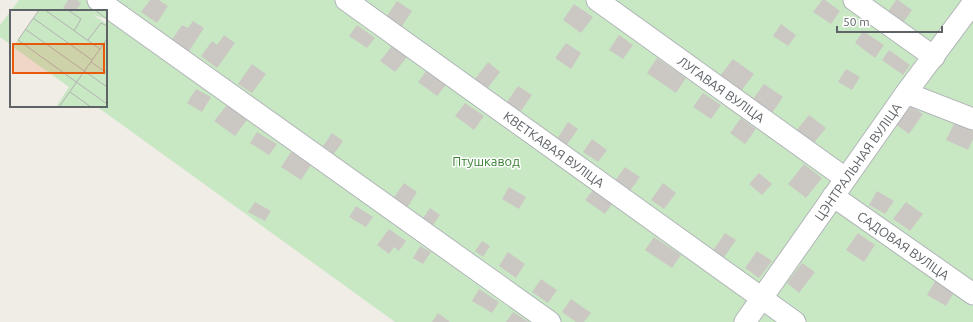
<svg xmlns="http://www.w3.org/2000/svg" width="973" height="322" viewBox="0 0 973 322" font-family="Ubuntu,sans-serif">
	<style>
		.green { fill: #c8e8c4 }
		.building { fill: #cbc8c3 }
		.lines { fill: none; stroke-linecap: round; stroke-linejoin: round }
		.minor-casing { stroke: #b2b5b9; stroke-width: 23 }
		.minor { stroke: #fff; stroke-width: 21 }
		.labels { text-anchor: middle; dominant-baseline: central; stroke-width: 3; stroke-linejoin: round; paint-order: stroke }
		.street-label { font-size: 13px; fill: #5e6367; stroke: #fff }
		.park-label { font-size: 13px; fill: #398133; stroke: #fff }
		.inset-road { fill: none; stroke: #b2b2b0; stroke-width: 1 }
		.view { fill: #e8590c; fill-opacity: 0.15; stroke: #e8590c; stroke-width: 2 }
		.inset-edge { fill: none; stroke: #5e6367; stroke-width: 2 }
	</style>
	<rect width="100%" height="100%" fill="#f0ede7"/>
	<path class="green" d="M19 0H973V322H395L96 106H106V11H11V45L0 37V25Z"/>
	<path class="building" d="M68 0H77L81 3 76 11H68L63 8Z
		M150 0H159L168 6 157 23 141 12Z
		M822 0H825L840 11 831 24 813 12Z
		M896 0H898L912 10 903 23 888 12Z
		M397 1 412 11 400 29 385 19Z
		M574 4 593 17 581 33 563 20Z
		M193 21 204 28 188 53 171 41 182 25 188 28Z
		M781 24 796 35 788 46 773 36Z
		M357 25 375 38 367 48 349 36Z
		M863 31 884 45 875 58 855 43Z
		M224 35 235 43 217 68 201 56 212 41 217 45Z
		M619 35 633 45 623 59 609 50Z
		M566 43 581 53 571 69 555 58Z
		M392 46 407 57 395 72 380 61Z
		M889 50 910 65 903 75 882 60Z
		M657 58 686 78 676 93 647 73Z
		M733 59 754 74 741 91 720 76Z
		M488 62 500 72 487 89 475 79Z
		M252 64 266 74 252 93 238 84Z
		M846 69 860 77 852 90 838 82Z
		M427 70 446 85 437 96 418 82Z
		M764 84 783 97 772 113 753 99Z
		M518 86 532 95 521 111 507 102Z
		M196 89 211 97 202 112 187 103Z
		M703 93 721 105 711 119 693 107Z
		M465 103 484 116 474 130 455 116Z
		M907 104 923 114 909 134 894 123Z
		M227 105 247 120 235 136 214 121Z
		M809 115 826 128 813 144 796 131Z
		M741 118 756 129 745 144 730 133Z
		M568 122 578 129 566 146 557 139Z
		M955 122 973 131V139L968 150 946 140Z
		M257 132 277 144 269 155 250 143Z
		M332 133 343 141 334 154 323 146Z
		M592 139 607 150 598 162 583 152Z
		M291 152 311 165 301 180 281 167Z
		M804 164 822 178 806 198 788 184Z
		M625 167 640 177 629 192 614 182Z
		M759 173 772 184 762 195 749 184Z
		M404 183 417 192 407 208 393 199Z
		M663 183 676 193 664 209 651 200Z
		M509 187 526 197 519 209 502 199Z
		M593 190 612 204 605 214 585 200Z
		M877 191 894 201 885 214 869 205Z
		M255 202 271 211 265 221 248 212Z
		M906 202 923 214 910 231 893 219Z
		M356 206 373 217 366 227 349 217Z
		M430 208 440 215 433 225 423 218Z
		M389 229 406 241 399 251 394 247 389 254 377 245Z
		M725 233 736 240 723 259 712 252Z
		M858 233 875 245 864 262 846 250Z
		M654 237 681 255 672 268 645 250Z
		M482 241 490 246 483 257 475 251Z
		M420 246 431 252 423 264 413 258Z
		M757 251 772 261 759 278 745 268Z
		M508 252 525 264 516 278 499 266Z
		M802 263 815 272 799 293 787 283Z
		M937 278 956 289 946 306 927 295Z
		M541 279 557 290 548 303 532 292Z
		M479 289 499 302 492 313 472 301Z
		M571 299 591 313 584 322H576L562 312Z
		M513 312 529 322H506Z
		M438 313 450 322H432Z"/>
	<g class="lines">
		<defs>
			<g id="minor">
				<path d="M98 0 550 322"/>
				<path id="s1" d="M346 0 795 322"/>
				<path id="s2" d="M597 0 845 178"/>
				<path d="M854 0 934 57"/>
				<path d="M906 93 973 119"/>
				<path id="s3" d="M833 196 973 294"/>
				<path id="s4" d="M745 322 906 93 973 3"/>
			</g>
		</defs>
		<use href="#minor" class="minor-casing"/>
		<use href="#minor" class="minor"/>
	</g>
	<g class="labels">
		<g class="street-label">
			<text stroke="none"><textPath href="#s2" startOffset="153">ЛУГАВАЯ ВУЛІЦА</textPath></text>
			<text stroke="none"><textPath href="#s1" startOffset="256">КВЕТКАВАЯ ВУЛІЦА</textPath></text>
			<text stroke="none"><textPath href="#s4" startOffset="196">ЦЭНТРАЛЬНАЯ ВУЛІЦА</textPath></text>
			<text stroke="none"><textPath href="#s3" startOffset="86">САДОВАЯ ВУЛІЦА</textPath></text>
		</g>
		<g class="park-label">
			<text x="486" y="161">Птушкавод</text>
		</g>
	</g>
	<g transform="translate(10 10)">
		<rect width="97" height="97" fill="#f0ede7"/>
		<path d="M29 0H97V9L83 5 97 14V97H46L59 77 3 37Z" fill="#c8e8c4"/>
		<path class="inset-road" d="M29 0 8 30 97 94M35 0 90 39M58 0 71 9 64 21M85 0 97 9M23 8 82 50M15 19 97 77M78 30 91 13 97 16M81 52 97 63M60 82 81 97M49 97 97 29"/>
		<path class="view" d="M3 34H94V63H3Z"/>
		<rect width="97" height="97" class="inset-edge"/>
	</g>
	<path d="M837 26v6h105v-6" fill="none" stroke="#5e6367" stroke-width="2"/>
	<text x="843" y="26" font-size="12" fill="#5e6367" stroke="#ffffff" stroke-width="3" paint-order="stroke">50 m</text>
</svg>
